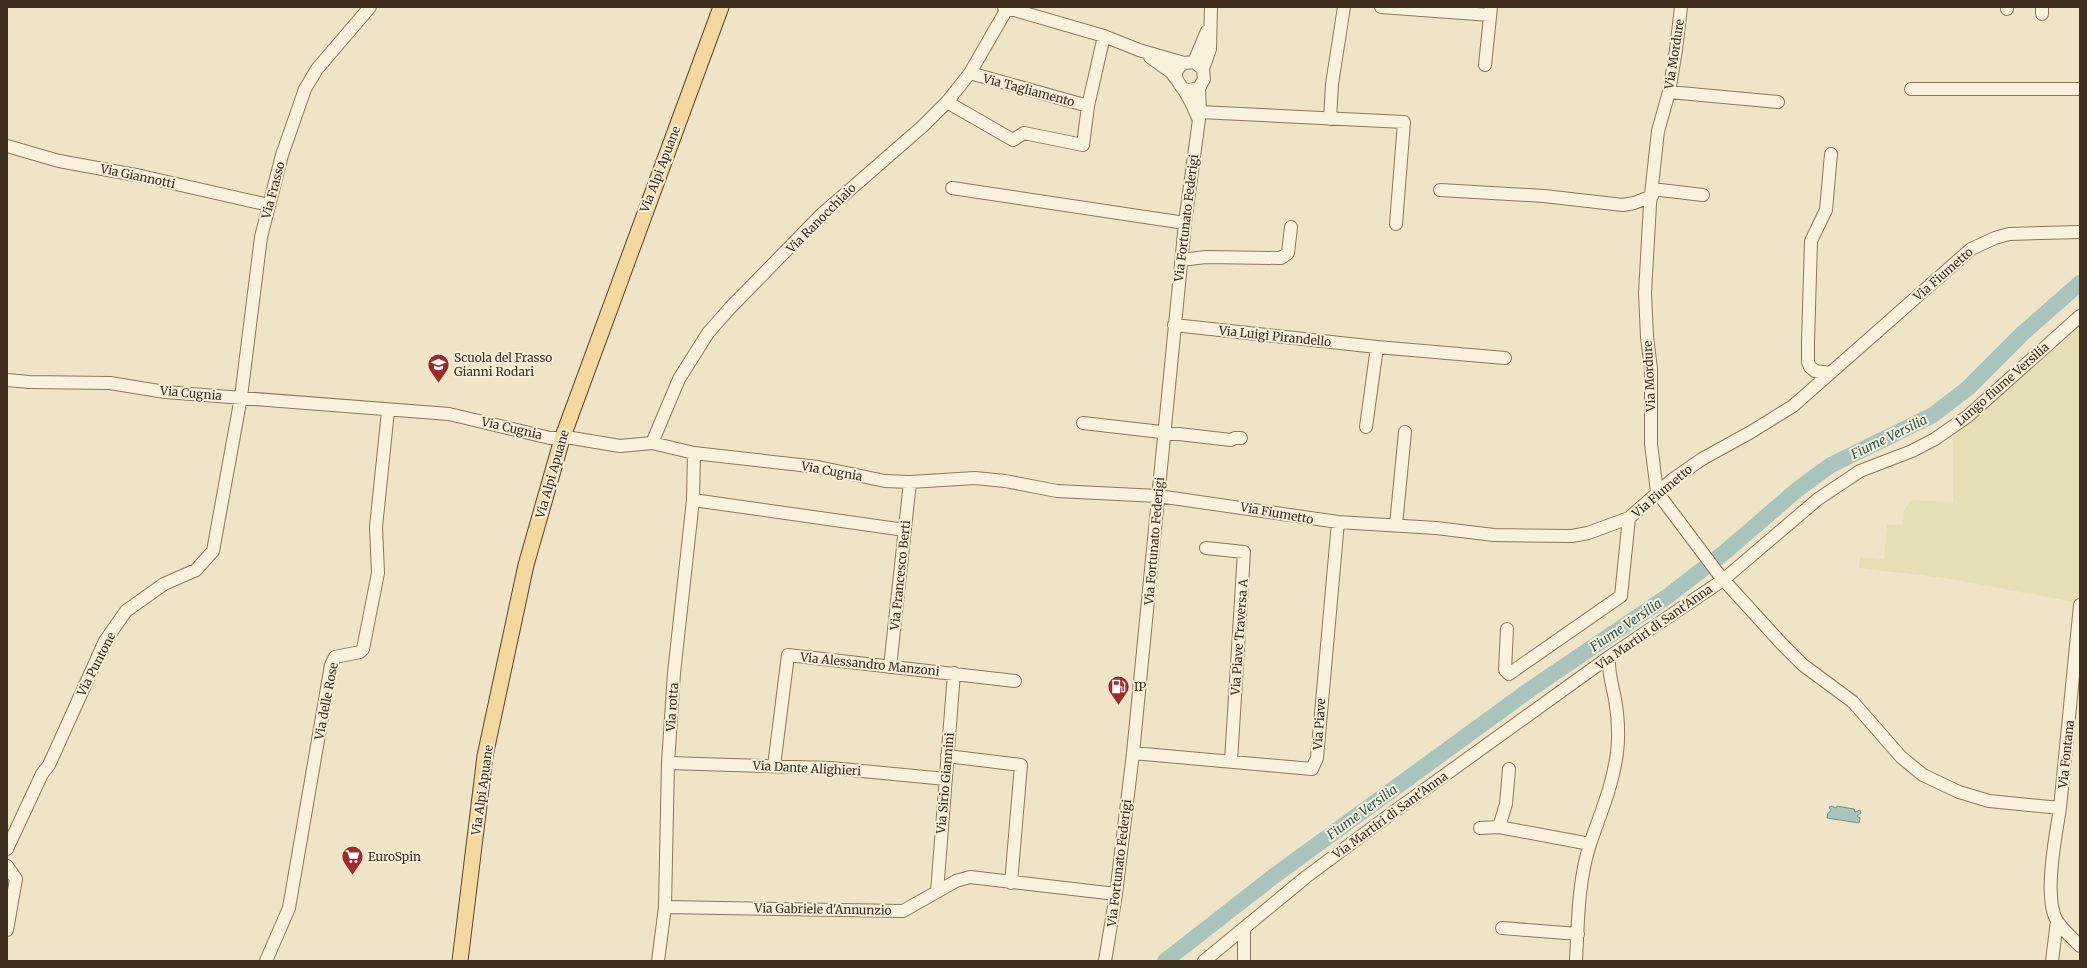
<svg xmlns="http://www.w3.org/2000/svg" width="2087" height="968" viewBox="0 0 2087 968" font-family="Merriweather,serif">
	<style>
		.farmland { fill: #e6deb5 }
		.water { fill: #a9c4bc; stroke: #6f938a }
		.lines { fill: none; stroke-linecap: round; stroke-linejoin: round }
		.river { stroke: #a9c4bc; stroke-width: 16 }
		.minor-casing { stroke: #8d765c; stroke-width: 14 }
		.major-casing { stroke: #5b4430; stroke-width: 17 }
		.minor { stroke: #faf1dc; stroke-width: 12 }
		.major { stroke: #f3d9a0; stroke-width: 15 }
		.labels { text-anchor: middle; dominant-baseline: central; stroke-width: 4; stroke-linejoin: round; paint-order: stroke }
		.street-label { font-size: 12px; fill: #3d2e20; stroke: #f7eed8 }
		.poi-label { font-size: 12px; fill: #3d2e20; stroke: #f7eed8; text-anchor: start }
		.water-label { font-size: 13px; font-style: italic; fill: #2f5d5a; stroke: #f7eed8 }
	</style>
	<rect width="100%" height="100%" fill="#f0e4c8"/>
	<path class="farmland" d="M2080 324V603L1946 578 1859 568 1860 557 1884 559 1887 525H1903L1904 510 1912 500 1953 502V436Z"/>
	<path class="water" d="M1832 806 1836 808 1837 806 1854 809 1855 812 1860 810 1861 813 1857 816 1860 818 1859 823 1827 818 1828 813 1831 811 1829 807Z"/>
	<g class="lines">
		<path class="river" d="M1165 961 1274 876 1528 691 1668 596 1725 552 1798 489 1831 465 1933 415 1968 388 2022 334 2080 283"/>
		<defs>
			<path id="minor" d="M1004 7 1104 36 1139 50 1184 63
				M1381 7 1490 15
				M1681 7 1676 50 1669 92 1658 131 1650 204 1645 293 1647 337 1651 369V444L1657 492 1720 576 1781 643 1803 665 1853 702 1901 757 1923 775 1959 792 1989 801 2060 808C2056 834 2043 898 2057 921 2063 930 2073 939 2080 946
				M2007 9V7
				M2042 14V7
				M1150 57 1171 72 1177 80
				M1194 62 1207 31
				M1485 65 1491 7
				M1203 69 1210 49 1211 7
				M970 73 1088 106
				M1184 89 1189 90 1199 88 1204 79 1203 69 1194 62 1184 63C1167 76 1181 83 1187 95 1191 102 1195 110 1198 118
				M1911 89H2080
				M1669 92 1778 102
				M947 102 1013 140 1024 133 1083 145 1088 106 1104 36
				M1200 112 1404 122 1396 224
				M1330 119 1332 84 1344 7
				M7 146 59 161 141 176 269 205
				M952 188 1185 223
				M1652 189 1703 195
				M1440 190 1544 196 1623 205 1634 203 1652 196
				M1181 260 1206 257 1281 258 1288 253 1291 227
				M1174 325 1377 347 1505 358
				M1830 373 1815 371 1810 367 1808 362V342L1811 241 1826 210 1831 154
				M7 380 29 382 110 383 165 392 449 414 550 438H572L620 446 652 443 694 453 818 467 885 481 910 482 975 478 1005 481 1057 491 1158 496 1338 522 1436 528 1494 535 1572 536 1588 533 1629 518 1672 480 1702 459 1751 432 1793 406 1971 249 1995 238 2009 234 2080 232
				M1083 423 1231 440 1235 438H1241
				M1366 427 1377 347
				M652 443 679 379 708 333 730 308 822 214 923 126 947 102 970 73 1008 7
				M693 500 905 530
				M1396 525 1405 432
				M1206 548 1244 552 1231 761
				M1507 629 1505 670 1509 674 1621 596 1629 518
				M890 667 910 482
				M1133 753 1312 769 1317 758 1338 522
				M947 756 1021 765 1011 883
				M668 763 831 768 946 779
				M774 766 788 655 1015 681
				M2060 808 2080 605
				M1499 827 1506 804 1509 769
				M1480 828 1499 827 1590 844
				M7 849 42 774 49 765 105 641 126 611 164 584 196 570 213 551 241 397 261 237 282 155 305 89 317 69 370 7
				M7 866 16 879 7 930
				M937 892 954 673
				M665 907 903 911 956 881 970 877 1116 894
				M1502 928 1578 934
				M1244 929V961
				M266 961 289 908 331 665 335 657 360 652 363 649 378 573 376 527 388 411
				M658 961 665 907 668 763 674 673 693 500 694 453
				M1105 961 1116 894 1133 753 1185 223 1200 112 1199 88
				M1204 961 1306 877 1392 813 1609 657 1723 580 1818 499 1860 471 1912 451 1935 439 1968 416 2080 316
				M1576 961C1578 922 1578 881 1590 844 1601 812 1612 788 1617 753 1619 736 1618 716 1615 699 1612 684 1608 672 1609 657
				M2052 961 2057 921"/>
			<path id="major" d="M460 961 485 756 526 565 562 439 721 7"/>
		</defs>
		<use href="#minor" class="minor-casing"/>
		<use href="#major" class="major-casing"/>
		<use href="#minor" class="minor"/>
		<use href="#major" class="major"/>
	</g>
	<defs>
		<symbol id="school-pin" viewBox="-11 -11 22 30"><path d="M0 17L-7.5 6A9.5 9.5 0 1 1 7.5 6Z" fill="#9e2a2b" stroke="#f7eed8"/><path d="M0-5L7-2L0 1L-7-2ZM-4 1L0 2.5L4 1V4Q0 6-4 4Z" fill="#fff"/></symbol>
		<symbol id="fuel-pin" viewBox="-11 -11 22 30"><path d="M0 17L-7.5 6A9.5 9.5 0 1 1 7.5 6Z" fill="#9e2a2b" stroke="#f7eed8"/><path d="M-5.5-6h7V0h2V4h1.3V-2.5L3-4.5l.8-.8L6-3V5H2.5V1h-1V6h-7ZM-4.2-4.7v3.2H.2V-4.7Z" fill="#fff"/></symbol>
		<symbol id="supermarket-pin" viewBox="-11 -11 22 30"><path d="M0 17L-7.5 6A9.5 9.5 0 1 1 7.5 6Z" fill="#9e2a2b" stroke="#f7eed8"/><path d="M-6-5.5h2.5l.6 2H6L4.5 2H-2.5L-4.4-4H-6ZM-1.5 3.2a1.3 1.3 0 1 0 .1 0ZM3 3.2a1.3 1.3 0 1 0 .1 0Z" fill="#fff"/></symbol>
	</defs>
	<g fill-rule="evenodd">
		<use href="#school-pin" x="426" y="352" width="25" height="34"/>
		<use href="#fuel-pin" x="1106" y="674" width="25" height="34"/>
		<use href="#supermarket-pin" x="340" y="844" width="25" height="34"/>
	</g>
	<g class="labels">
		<g class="street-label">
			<text transform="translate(1674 54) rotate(-81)">Via Mordure</text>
			<text transform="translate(1029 90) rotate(15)">Via Tagliamento</text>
			<text transform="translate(660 169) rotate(-69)">Via Alpi Apuane</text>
			<text transform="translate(138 176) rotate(12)">Via Giannotti</text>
			<text transform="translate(273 190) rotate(-75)">Via Frasso</text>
			<text transform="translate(821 218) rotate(-45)">Via Ranocchiaio</text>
			<text transform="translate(1186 218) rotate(-83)">Via Fortunato Federigi</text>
			<text transform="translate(1943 274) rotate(-41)">Via Fiumetto</text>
			<text transform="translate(1275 336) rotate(6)">Via Luigi Pirandello</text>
			<text transform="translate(1649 376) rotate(-93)">Via Mordure</text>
			<text transform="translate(2002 384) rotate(-41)">Lungo fiume Versilia</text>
			<text transform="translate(191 393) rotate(5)">Via Cugnia</text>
			<text transform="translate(512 428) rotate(13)">Via Cugnia</text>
			<text transform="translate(832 471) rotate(10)">Via Cugnia</text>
			<text transform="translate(552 474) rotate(-74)">Via Alpi Apuane</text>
			<text transform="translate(1662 491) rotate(-40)">Via Fiumetto</text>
			<text transform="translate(1277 513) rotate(10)">Via Fiumetto</text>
			<text transform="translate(1154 541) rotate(-85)">Via Fortunato Federigi</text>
			<text transform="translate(900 575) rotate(-84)">Via Francesco Berti</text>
			<text transform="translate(1654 627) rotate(-35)">Via Martiri di Sant'Anna</text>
			<text transform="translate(1239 637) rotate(-86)">Via Piave Traversa A</text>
			<text transform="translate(96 664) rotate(-63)">Via Puntone</text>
			<text transform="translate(870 664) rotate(6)">Via Alessandro Manzoni</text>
			<text transform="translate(326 701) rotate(-79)">Via delle Rose</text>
			<text transform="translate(672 707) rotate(-86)">Via rotta</text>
			<text transform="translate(1319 724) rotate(-86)">Via Piave</text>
			<text transform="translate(2066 754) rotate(-84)">Via Fontana</text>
			<text transform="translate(807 768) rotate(3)">Via Dante Alighieri</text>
			<text transform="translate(945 783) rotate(-85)">Via Sirio Giannini</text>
			<text transform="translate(482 790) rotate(-82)">Via Alpi Apuane</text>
			<text transform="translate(1390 815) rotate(-36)">Via Martiri di Sant'Anna</text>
			<text transform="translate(1119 863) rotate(-83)">Via Fortunato Federigi</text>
			<text transform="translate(823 909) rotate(1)">Via Gabriele d'Annunzio</text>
		</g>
		<g class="poi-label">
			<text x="454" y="357">Scuola del Frasso<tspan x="454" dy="14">Gianni Rodari</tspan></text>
			<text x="1134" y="686">IP</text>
			<text x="368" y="856">EuroSpin</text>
		</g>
		<g class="water-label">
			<text transform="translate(1889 437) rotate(-26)">Fiume Versilia</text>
			<text transform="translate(1626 625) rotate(-34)">Fiume Versilia</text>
			<text transform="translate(1362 812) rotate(-36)">Fiume Versilia</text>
		</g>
	</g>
	<rect width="2087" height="968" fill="none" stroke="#3d2e20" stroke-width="16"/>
</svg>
